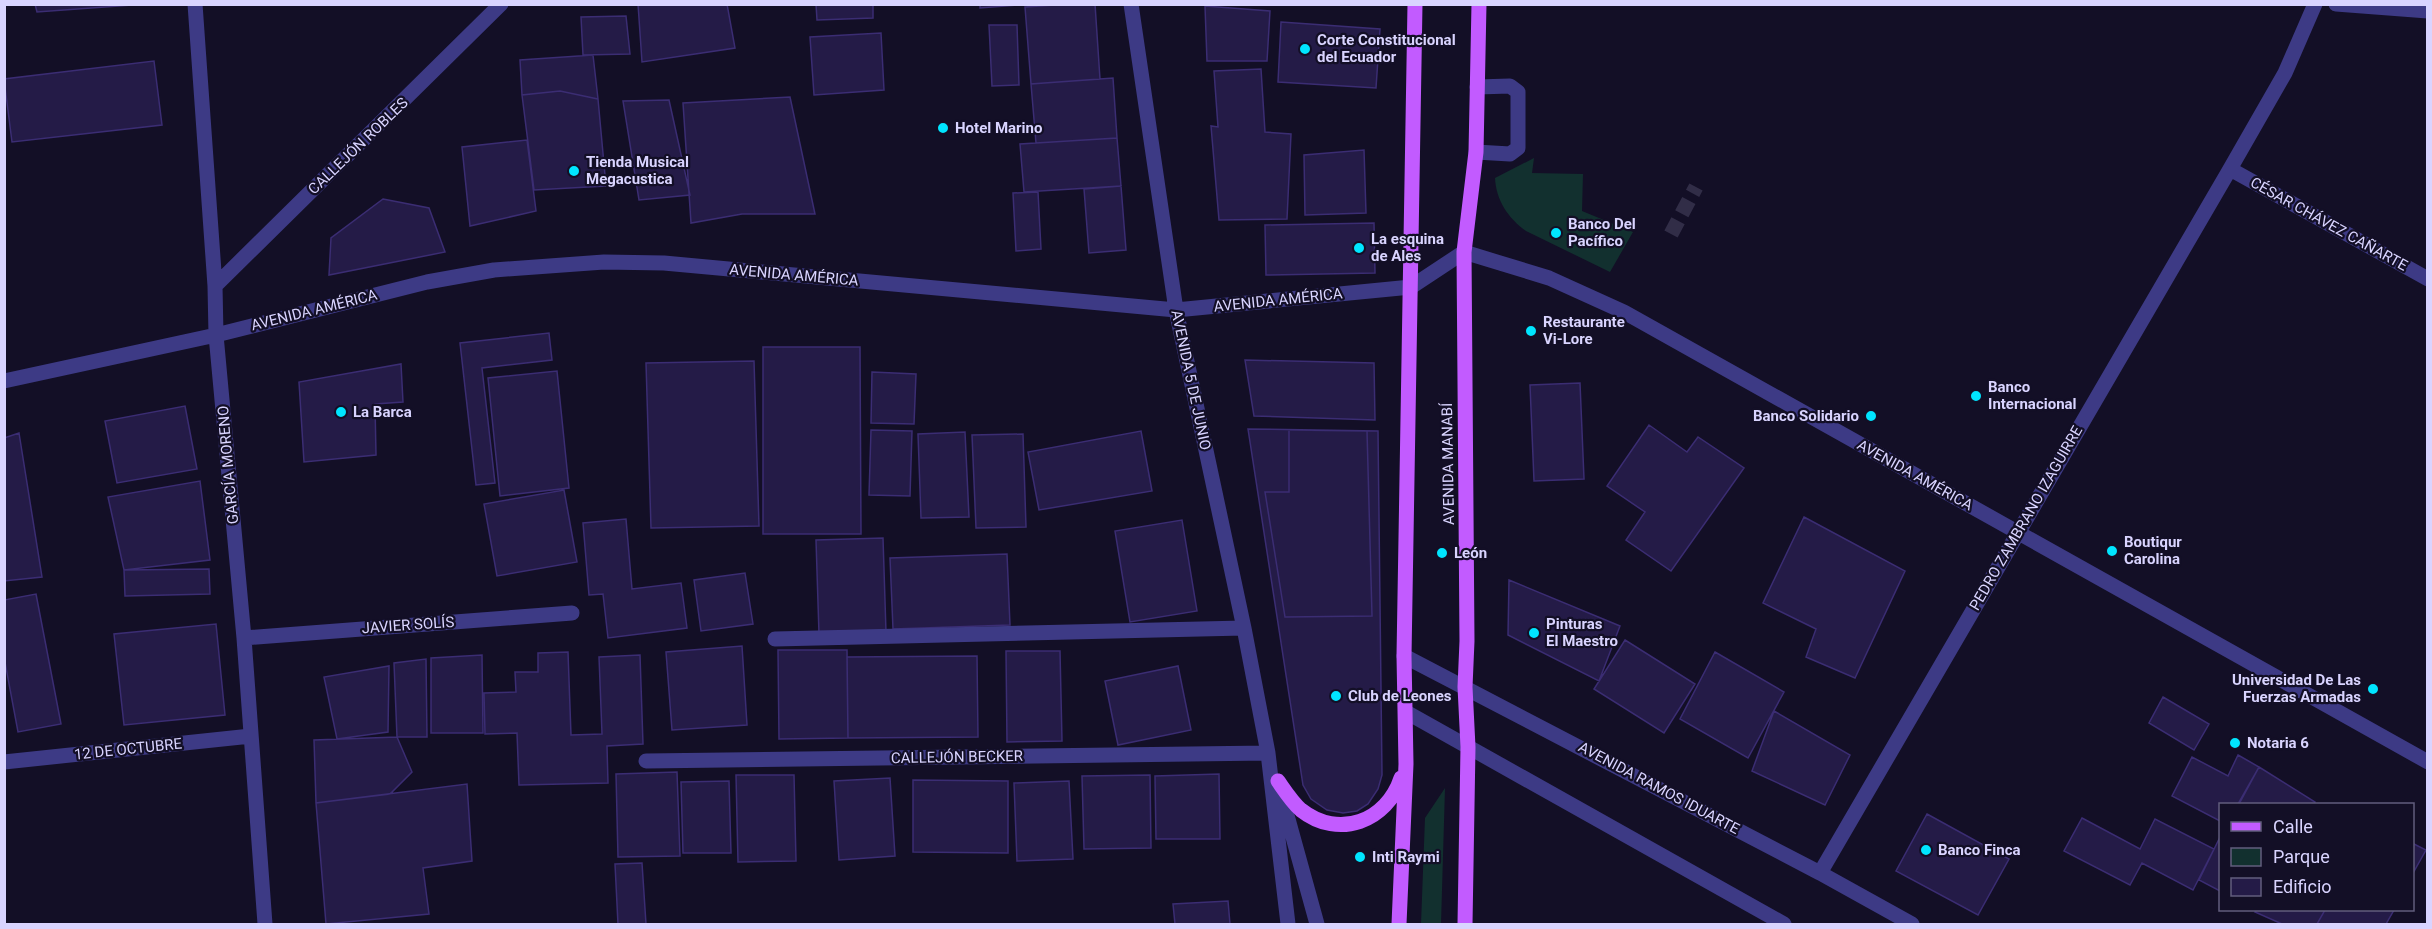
<svg xmlns="http://www.w3.org/2000/svg" width="2432" height="929" viewBox="0 0 2432 929" font-family="Roboto,sans-serif">
	<style>
		.green { fill: #12302f }
		.building { fill: #241b47; stroke: #3b2d73; stroke-width: 1.5 }
		.lines { fill: none; stroke-linecap: round; stroke-linejoin: round }
		.minor-tunnel { stroke: #312d47; stroke-width: 15; stroke-dasharray: 15 8; stroke-linecap: butt }
		.minor { stroke: #3d3a85; stroke-width: 15 }
		.major { stroke: #c25bff; stroke-width: 15 }
		.poi-dot { fill: #00e5ff; stroke: #130f26; stroke-width: 2 }
		.labels { text-anchor: middle; dominant-baseline: central; stroke-width: 4.5; stroke-linejoin: round; paint-order: stroke }
		.poi-label { font-size: 15px; font-weight: bold; fill: #d9d4ff; stroke: #130f26; text-anchor: start }
		.street-label { font-size: 15px; fill: #d9d4ff; stroke: #130f26 }
	</style>
	<rect width="100%" height="100%" fill="#130f26"/>
	<path class="green" d="M1534 158 1532 173 1583 174 1582 211 1633 232 1610 272 1526 231C1508 218 1496 200 1495 178Z
		M1445 788 1441 924H1421L1425 818Z"/>
	<path class="building" d="M35 4H146L37 12Z
		M638 4H727L735 48 642 62Z
		M816 4H873V18L817 20Z
		M980 4H1029L980 8Z
		M1070 4H1095L1100 79 1031 84 1025 7Z
		M1205 6 1270 11 1267 61H1207Z
		M626 16 630 54 583 55 581 17Z
		M1281 22 1380 29 1376 88 1278 82Z
		M989 25H1017L1019 85 992 86Z
		M881 33 884 90 814 95 810 37Z
		M593 55 598 99 560 91 522 95 520 60Z
		M154 61 162 125 12 142 4 79Z
		M1261 69 1265 132 1291 134 1287 219 1219 220 1211 126 1218 127 1214 71Z
		M1113 78 1117 138 1036 143 1031 84Z
		M560 91 598 99 606 186 534 190 522 95Z
		M790 97 815 214H742L691 223 683 103Z
		M669 100 690 195 639 200 623 101Z
		M1117 138 1121 186 1024 192 1020 144Z
		M527 140 536 211 470 226 462 147Z
		M1364 150 1366 213 1305 215 1304 155Z
		M1121 186 1126 250 1089 253 1084 189Z
		M1038 192 1041 249 1016 251 1013 193Z
		M383 199 429 208 445 252 329 275 331 238Z
		M1374 223 1375 273 1266 275 1265 225Z
		M549 333 552 360 482 368 495 483 476 485 460 343Z
		M763 347H860L861 534H763Z
		M1245 360 1374 363 1375 420 1254 416Z
		M754 361 759 526 651 528 646 363Z
		M401 364 403 402 375 404 376 455 304 462 299 382Z
		M557 371 569 488 500 496 488 378Z
		M872 372 916 374 914 424 871 423Z
		M1580 383 1584 479 1534 481 1530 385Z
		M185 406 197 469 117 483 105 421Z
		M1649 425 1687 452 1698 437 1744 468 1671 571 1626 540 1645 512 1607 486Z
		M1248 429 1378 431 1382 775 1378 789 1368 804 1357 811 1343 813 1327 810 1311 799 1303 785Z
		M871 430 912 431 910 496 869 495Z
		M1289 430 1367 431 1372 616 1285 617 1265 492H1289Z
		M1141 431 1152 491 1039 510 1028 452Z
		M965 432 969 517 921 518 918 434Z
		M19 433 42 577 4 581V438Z
		M1023 434 1026 527 976 528 972 435Z
		M200 481 210 560 124 570 108 497Z
		M564 490 577 562 497 576 484 504Z
		M1804 517 1905 571 1855 678 1806 657 1816 629 1763 603Z
		M626 519 632 589 681 583 687 628 608 638 603 594 589 595 583 523Z
		M1182 520 1197 611 1130 622 1115 531Z
		M883 538 886 632 819 634 816 540Z
		M1007 554 1010 625 893 629 890 558Z
		M209 569 210 594 125 596 124 570Z
		M745 573 753 624 701 631 694 580Z
		M1509 580 1620 626 1599 681 1508 635Z
		M36 594 61 724 18 732 4 657V600Z
		M216 624 225 715 124 725 114 634Z
		M1625 640 1695 684 1664 733 1594 689Z
		M742 646 747 725 672 730 666 652Z
		M778 650H847L848 738 779 739Z
		M1006 651H1060L1062 741 1007 742Z
		M568 652 571 735 602 734 599 657 640 655 643 744 607 746 608 783 519 785 517 733 485 734 484 693 516 692 515 672H538V653Z
		M1715 652 1784 692 1748 758 1680 719Z
		M482 655 483 733H431V658Z
		M977 656 978 737 848 738 847 657Z
		M426 659 427 737H397L394 663Z
		M389 666 388 732 337 739 324 677Z
		M1178 666 1191 730 1118 745 1105 681Z
		M2163 697 2209 724 2194 750 2149 723Z
		M1774 711 1850 755 1825 805 1752 771Z
		M397 737 412 772 390 794 316 803 314 740Z
		M2238 755 2259 767 2239 804H2220V821L2172 796 2192 757 2228 776Z
		M2259 767 2315 802 2314 804H2238Z
		M677 772 680 856 618 857 616 774Z
		M1219 774 1220 839H1156L1155 776Z
		M736 775H794L796 861 738 862Z
		M1150 775 1151 848 1084 849 1082 776Z
		M890 778 895 856 839 860 834 781Z
		M913 780 1008 781V853L913 852Z
		M729 781 731 853H683L681 782Z
		M1069 781 1073 859 1017 861 1014 783Z
		M467 784 472 861 423 868 429 914 326 924 316 803Z
		M1927 814 2009 859 1978 915 1896 871Z
		M2082 818 2140 849 2155 819 2214 849 2193 890 2142 863 2130 885 2064 851Z
		M2220 837V891L2199 880Z
		M2412 843 2426 850 2412 875Z
		M642 863 646 924H618L615 864Z
		M1228 901 1230 924H1175L1173 904Z
		M2257 910H2325L2317 924H2282L2255 912Z
		M2325 910H2394L2386 924H2317Z"/>
	<g class="lines">
		<path class="minor-tunnel" d="M1671 234 1696 187"/>
		<path class="minor" d="M195 4 215 286 216 335 244 638 265 924
			M1131 4 1176 310 1244 628 1268 753 1288 924
			M2336 4 2428 11
			M1476 152 1510 154 1518 148V92L1510 86 1477 87
			M2230 169 2428 279
			M215 286 501 4
			M4 381 216 335 427 282 494 270 604 262 664 263 1176 310 1411 287 1464 252 1549 278 1624 312 2428 762
			M244 638 572 613
			M775 639 1244 628
			M1404 656 1820 873 1912 924
			M1406 712 1784 924
			M646 761 1268 753
			M4 762 251 736
			M1280 790 1317 924
			M1820 873 2230 169 2285 73 2315 4"/>
		<path class="major" d="M1278 781C1285 791 1292 802 1301 810 1339 840 1387 821 1401 778
			M1399 924 1406 764 1404 656 1415 4
			M1465 924 1468 747 1465 687 1467 641 1464 252 1476 152 1479 4"/>
	</g>
	<g class="poi-dot">
		<circle cx="1305" cy="49" r="6"/>
		<circle cx="943" cy="128" r="6"/>
		<circle cx="574" cy="171" r="6"/>
		<circle cx="1556" cy="233" r="6"/>
		<circle cx="1359" cy="248" r="6"/>
		<circle cx="1531" cy="331" r="6"/>
		<circle cx="1976" cy="396" r="6"/>
		<circle cx="341" cy="412" r="6"/>
		<circle cx="1871" cy="416" r="6"/>
		<circle cx="2112" cy="551" r="6"/>
		<circle cx="1442" cy="553" r="6"/>
		<circle cx="1534" cy="633" r="6"/>
		<circle cx="2373" cy="689" r="6"/>
		<circle cx="1336" cy="696" r="6"/>
		<circle cx="2235" cy="743" r="6"/>
		<circle cx="1926" cy="850" r="6"/>
		<circle cx="1360" cy="857" r="6"/>
	</g>
	<g class="labels">
		<g class="poi-label">
			<text x="1317" y="40">Corte Constitucional<tspan x="1317" dy="17">del Ecuador</tspan></text>
			<text x="955" y="128">Hotel Marino</text>
			<text x="586" y="162">Tienda Musical<tspan x="586" dy="17">Megacustica</tspan></text>
			<text x="1568" y="224">Banco Del<tspan x="1568" dy="17">Pacífico</tspan></text>
			<text x="1371" y="239">La esquina<tspan x="1371" dy="17">de Ales</tspan></text>
			<text x="1543" y="322">Restaurante<tspan x="1543" dy="17">Vi-Lore</tspan></text>
			<text x="1988" y="387">Banco<tspan x="1988" dy="17">Internacional</tspan></text>
			<text x="353" y="412">La Barca</text>
			<text x="1859" y="416" text-anchor="end">Banco Solidario</text>
			<text x="2124" y="542">Boutiqur<tspan x="2124" dy="17">Carolina</tspan></text>
			<text x="1454" y="553">León</text>
			<text x="1546" y="624">Pinturas<tspan x="1546" dy="17">El Maestro</tspan></text>
			<text x="2361" y="680" text-anchor="end">Universidad De Las<tspan x="2361" dy="17">Fuerzas Armadas</tspan></text>
			<text x="1348" y="696">Club de Leones</text>
			<text x="2247" y="743">Notaria 6</text>
			<text x="1938" y="850">Banco Finca</text>
			<text x="1372" y="857">Inti Raymi</text>
		</g>
		<g class="street-label">
			<text transform="translate(358 146) rotate(-44)">CALLEJÓN ROBLES</text>
			<text transform="translate(2329 224) rotate(29)">CÉSAR CHÁVEZ CAÑARTE</text>
			<text transform="translate(794 275) rotate(5)">AVENIDA AMÉRICA</text>
			<text transform="translate(1278 300) rotate(-6)">AVENIDA AMÉRICA</text>
			<text transform="translate(314 310) rotate(-14)">AVENIDA AMÉRICA</text>
			<text transform="translate(1191 380) rotate(78)">AVENIDA 5 DE JUNIO</text>
			<text transform="translate(1448 464) rotate(-91)">AVENIDA MANABÍ</text>
			<text transform="translate(228 465) rotate(-95)">GARCÍA MORENO</text>
			<text transform="translate(1915 475) rotate(29)">AVENIDA AMÉRICA</text>
			<text transform="translate(2026 518) rotate(-60)">PEDRO ZAMBRANO IZAGUIRRE</text>
			<text transform="translate(408 625) rotate(-4)">JAVIER SOLÍS</text>
			<text transform="translate(128 749) rotate(-6)">12 DE OCTUBRE</text>
			<text transform="translate(957 757) rotate(-1)">CALLEJÓN BECKER</text>
			<text transform="translate(1659 788) rotate(28)">AVENIDA RAMOS IDUARTE</text>
		</g>
	</g>
	<rect width="2432" height="929" fill="none" stroke="#d9d4ff" stroke-width="12"/>
	<rect x="2219" y="803" width="195" height="108" fill="#130f26" stroke="#625e7d" stroke-width="1.5"/>
	<rect x="2231" y="822" width="30" height="9" fill="#c25bff" stroke="#625e7d" stroke-width="1.5"/>
	<text x="2273" y="833" font-size="18" fill="#d9d4ff">Calle</text>
	<rect x="2231" y="848" width="30" height="18" fill="#12302f" stroke="#625e7d" stroke-width="1.5"/>
	<text x="2273" y="863" font-size="18" fill="#d9d4ff">Parque</text>
	<rect x="2231" y="878" width="30" height="18" fill="#241b47" stroke="#625e7d" stroke-width="1.5"/>
	<text x="2273" y="893" font-size="18" fill="#d9d4ff">Edificio</text>
</svg>
